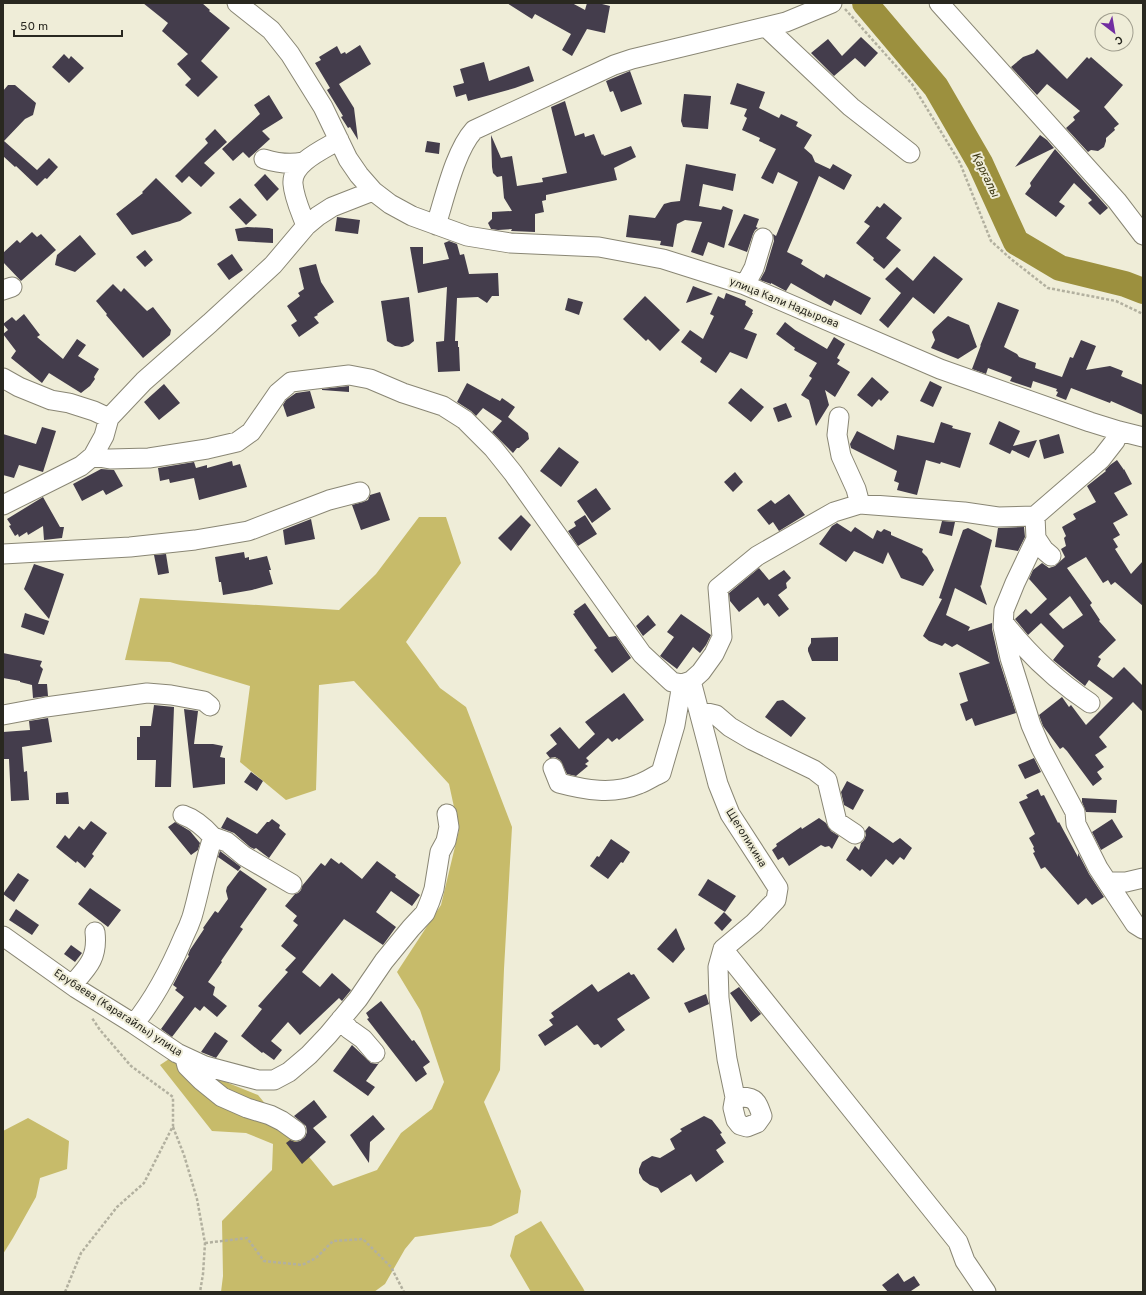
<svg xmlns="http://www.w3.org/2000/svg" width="1146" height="1295" viewBox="0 0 1146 1295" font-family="Overpass,sans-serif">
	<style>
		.forest { fill: #c7bb6a }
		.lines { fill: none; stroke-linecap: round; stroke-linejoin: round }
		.river { stroke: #9c903e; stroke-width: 26 }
		.building { fill: #443d4c; fill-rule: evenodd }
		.minor-casing { stroke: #898674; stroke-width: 21 }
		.path { stroke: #b2b09f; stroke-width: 2.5; stroke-dasharray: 3 2; stroke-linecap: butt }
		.minor { stroke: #fff; stroke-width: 19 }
		.labels { text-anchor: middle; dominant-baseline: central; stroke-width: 4; stroke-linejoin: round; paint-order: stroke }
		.street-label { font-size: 11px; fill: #292820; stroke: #efedd8 }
		.water-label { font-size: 12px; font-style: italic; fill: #3d3814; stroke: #efedd8 }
	</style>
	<rect width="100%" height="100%" fill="#efedd8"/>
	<path class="forest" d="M419 517H446L461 563 406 642 440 688 466 707 512 827 504 969 500 1070 484 1102 521 1191 518 1213 491 1226 415 1237 405 1249 385 1284 374 1292H221L223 1276 222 1221 272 1170 273 1144 246 1133 212 1131 160 1065 169 1059 258 1095 333 1186 377 1170 401 1133 432 1109 444 1082 420 1010 397 972 441 905 459 830 449 784 354 681 319 685 316 790 286 800 240 762 250 686 170 662 125 660 140 598 339 610 376 574Z
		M28 1118 69 1141 67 1169 40 1178 36 1197 13 1238 3 1254V1131Z
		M541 1221 583 1288 585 1292H531L510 1256 515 1236Z"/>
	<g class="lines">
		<path class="river" d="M865 3 936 87 980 163 1016 242 1060 268 1125 284 1143 291"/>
	</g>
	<path class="building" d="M143 3H202L210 10 209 11 230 28 201 61 218 77 198 97 185 85 191 79 177 64 188 54 162 31 168 23Z
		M507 3H572L585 10 587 3H598L610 6 605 33 587 29 572 56 562 50 571 34 535 14 532 19Z
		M861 37 878 53 865 67 855 58 834 76 811 53 828 39 842 56Z
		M360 45 371 64 339 84 354 108 358 140 350 127 348 128 341 117 343 116 327 90 330 88 315 63 321 60 319 57 337 46 341 54 345 52 346 54Z
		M1037 49 1067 79 1087 57 1089 59 1091 57 1123 85 1104 107 1119 124 1114 128 1115 130 1106 138V141L1104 147 1098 151 1091 150 1088 152 1066 128 1075 120 1073 117 1080 111 1047 84 1037 95 1011 67 1023 57 1034 53Z
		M64 54 69 59 71 56 84 68 69 83 52 67Z
		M484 62 489 81 529 66 534 81 515 88 468 101 466 94 456 97 453 86 464 83 460 69Z
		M630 71 642 104 621 112 613 91 610 92 606 81Z
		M737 83 765 92 759 108 779 118 781 114 798 122 796 126 812 135 804 148 812 155 815 162 830 169 833 164 852 175 844 190 819 176 787 252 803 260 801 264 824 278 826 274 871 298 861 315 834 300 831 306 791 283 786 291 771 283V284L760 280 765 271 774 241 773 234 776 236 798 182 778 172 773 184 761 178 776 149 759 141 760 138 742 130 747 118 744 116 747 109 730 104Z
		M8 85H15L36 103 33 115 25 119 4 141 37 170 49 158 58 167 47 179 45 178 37 186 16 166 15 167 3 156V91Z
		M684 94 711 96 708 129 683 127 681 121Z
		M269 95 283 118 262 131 270 139 249 158 243 152 233 161 222 149 260 114 254 105Z
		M565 101 575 136 584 133 585 137 594 134 602 155 603 154 604 156 631 146 636 157 614 168 617 180 546 195V200L542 201 544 212 535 214V232L511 231 512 229 498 230 491 229 488 223 492 219V212L512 211 504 198 502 176 497 177 493 173 492 167 491 135 501 158 512 156 517 186 543 182 542 178 567 173 551 107Z
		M215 129 227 142 204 163 215 173 201 187 189 176 182 183 175 176 208 143 205 139Z
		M1040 135 1047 140 1054 148 1015 167Z
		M427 141 440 143 439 154 425 152Z
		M1055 149 1108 208 1100 215 1088 203 1092 200 1074 183 1059 202 1065 206 1056 217 1025 194 1031 186 1030 183Z
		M686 164 736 174 733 191 703 184 699 206 721 210 723 206 733 210 724 248 708 242 703 256 691 252 702 222 685 220 677 224 673 247 660 245 661 241 626 237 629 215 655 218 664 204 671 202 680 201Z
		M265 174 279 189 267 201 254 185Z
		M156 178 192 213 180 221 132 235 116 214 143 193 142 192Z
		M240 198 257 215 246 225 229 207Z
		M884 203 902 218 886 238 901 250 884 269 873 260 874 258 856 243 870 226 864 222 877 206 880 208Z
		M744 214 759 219 756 227 758 228 755 230 753 234 747 252 728 245Z
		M337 217 360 220 358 234 335 231Z
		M247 227 269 228 273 229V243L238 241 235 229Z
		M32 232 37 237 41 234 56 250 21 281 3 262V253L17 240 20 243Z
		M80 235 96 254 75 272 55 265 57 255Z
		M449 241 457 244 460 255 464 254 469 274 498 273 499 296H492L487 303 478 297 457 298 455 341H458V347H459L460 371 438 372 436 342 444 341 447 287 418 293 410 247H423V264L449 259 444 243Z
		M145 250 153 260 145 267 136 257Z
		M232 254 243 270 229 280 217 264Z
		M934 256 963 279 934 314 913 297 888 328 879 320 901 293 885 279 897 267 913 281Z
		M316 264 321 282 334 302 317 314 318 315 314 317 319 323 299 337 291 325 297 321 287 306 300 296 298 293 304 289 299 268Z
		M113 284 121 292 124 288 147 311 153 307 171 330 170 335 143 358 106 315 107 314 96 301Z
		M693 286 713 294 686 303Z
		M726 293 746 301 745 305 753 310 752 313H753L744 329 757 334 747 359 730 352 716 373 700 362 702 358 681 342 690 330 703 339 714 316 710 314 718 296 724 299Z
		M645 296 680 330 660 351 648 339 646 341 623 319Z
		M409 297 414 341 409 345 402 347 395 346 387 341 381 301Z
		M568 298 583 302 579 315 565 310Z
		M998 302 1019 310 1004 347 1017 354 1019 357 1036 363 1035 368 1062 377 1070 357 1073 358 1081 340 1096 346 1086 370 1110 366 1123 371 1121 376 1143 385V415L1111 401 1110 403 1071 388 1066 400 1056 396 1058 392 1056 391 1057 389 1033 381 1031 388 1010 381 1012 377 988 368 986 374 972 369 981 345 980 346Z
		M24 314 40 335 37 337 63 359 77 339 86 345 78 356 99 369 94 377 95 379 90 386 81 393 49 373 42 383 11 358 16 351 3 334 8 330 3 324 12 317 16 321Z
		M948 316 969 325 977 347 958 359 931 348 935 340 932 332 934 329Z
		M785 322 795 330 827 349 834 337 845 344 837 358 840 360 837 364 850 372 835 397 825 390 829 405 816 426 809 400 801 395 812 378 809 376 817 363 794 350 795 348 776 334Z
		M872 377 889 392 881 401 879 399 872 407 857 395Z
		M930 381 942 387 933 407 920 401Z
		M467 383 500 401 502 398 515 407 508 417 528 433 529 439 519 448H517L513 453 492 432 502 421 483 408 476 416 471 411 457 402Z
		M164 384 180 403 159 420 144 402Z
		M349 386V392L322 390V389Z
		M741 388 764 407 751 422 728 403Z
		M310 391 315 408 287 417 283 405 286 400 296 393Z
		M786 403 792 417 778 422 773 408Z
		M999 421 1020 431 1013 446 1037 440 1029 458 1012 450 1010 454 989 444Z
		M941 422 953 426 952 428 971 433 960 468 941 462 940 464 926 460 917 495 897 490 899 483 894 481 897 471 851 448 850 444 857 431 894 450 897 435 934 443Z
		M42 427 56 431 43 472 19 465 14 478 3 475V434L36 444Z
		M1059 434 1064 453 1044 459 1039 440Z
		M559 447 579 462 561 487 540 471Z
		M1117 460 1124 470V469L1132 484 1114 493 1128 515 1113 523 1120 535 1113 539 1118 547 1115 549 1131 574 1143 561V606L1115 582 1111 585 1108 580 1103 583 1086 557 1067 568 1092 603 1090 605 1100 620 1099 621 1116 640 1098 657 1101 659 1097 666 1113 678 1124 667 1143 686V712L1133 702 1099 737 1107 747 1095 755 1104 767 1097 772 1102 779 1093 786 1067 751 1063 747 1060 749 1043 726 1039 715 1062 697 1069 707 1071 705 1086 725 1113 698 1089 680 1085 686 1053 660 1064 646 1041 623 1028 635 1015 619 1026 609 1031 614 1047 599 1030 580 1029 579 1033 570 1042 563 1049 568 1055 566 1065 557 1061 549 1066 546 1064 538 1066 536 1062 527 1076 519 1073 514 1096 502 1087 486 1106 471 1105 470 1110 465ZM1070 596 1083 615 1063 629 1049 614Z
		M232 461 233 466 240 464 247 487 199 500 194 478 170 483 169 479 160 481 158 468 194 462 196 468 207 465V468Z
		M101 469 114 470 123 486 106 495 103 490 82 501 73 484Z
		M735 472 743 482 733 492 724 482Z
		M596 488 611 509 592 523 577 501Z
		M380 492 390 520 361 530 352 505 363 502 368 500 370 495Z
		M789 494 805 515 779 531 773 522 769 525 757 510 771 500 775 504Z
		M43 497 60 527H64L62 538 44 540 43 526 28 535 27 532 19 537 18 534 15 536 9 526 11 525 7 519Z
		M521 515 531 525 511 551 498 538Z
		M585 515 597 534 578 546 568 531 576 526 574 522Z
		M311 519 315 539 285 545 283 530Z
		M942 521 955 522 952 536 939 533Z
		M837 523 851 532 855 527 873 539 877 530 881 532 884 529 891 532V535L923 549 922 552 927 557 934 570 923 586 901 578 888 552 883 564 854 551 846 562 819 544 832 526Z
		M1024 527 1025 537 1018 551 995 547 998 528Z
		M968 528 992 540 981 586 980 585 987 605 955 588 946 615 970 627 968 631 992 623V629L999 660 1016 713 975 726 972 718 966 721 960 704 968 701 959 673 990 663 957 644 952 647 945 643 942 646 929 641 923 636 942 599 939 598 963 530Z
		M244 552 245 558 249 557V560L267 556 271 570H269L273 584 252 590 223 595 221 582H219L215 557Z
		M166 554 169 573 158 575 154 555Z
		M34 564 64 574 49 619 24 589Z
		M759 568 769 580 784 570 791 578 786 583 787 588 778 595 789 609 779 617 768 603 764 606 758 597 739 612 730 601 729 593Z
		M585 603 609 637 616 636 631 658 612 673 594 650 597 648 573 614 575 613 574 611Z
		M25 613 49 621 44 635 21 627Z
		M681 614 711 635 706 645 700 653 693 647 677 669 660 656 674 637 667 632Z
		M648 615 656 625 643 636 636 626Z
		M838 637V661H812L808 651V648L811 643V638Z
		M3 653 42 661 40 666 43 669 38 684H47L48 696 33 698 32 685 20 682V681L3 678Z
		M624 693 644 720 619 740 617 738 612 742 608 738 586 758 589 761 585 764 588 766 576 776 567 774 560 760 555 757 550 758 546 753 557 744 550 735 560 727 579 749 595 734 585 722Z
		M783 700 806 718 791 737 765 717 777 701Z
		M154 705 174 707 171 787H155L156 760H137V737H140V726H151Z
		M184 709 198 711 194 744H213L223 746 220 757 225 758V784L193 788Z
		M48 718 52 742 22 747 24 772 27 771 29 800 11 801 9 759H3V732L30 730 29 721Z
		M1034 758 1041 772 1025 779 1018 765Z
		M251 772 263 781 257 791 244 782Z
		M847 781 864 790 853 810 844 805 841 792Z
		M1038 789 1041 796 1044 795 1058 823 1059 822 1078 857V853L1089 874 1104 897 1092 905 1086 898 1078 905 1045 867 1041 869 1033 853 1035 852 1033 848 1034 847 1029 838 1035 834 1019 802 1028 798 1026 795Z
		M68 792 69 804H56V793Z
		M1082 798 1117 800 1116 813 1086 812 1082 802Z
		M227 817 257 834 267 822H269L272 819 280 825 279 828 286 834 269 858 256 848 254 849 250 847 234 833 221 828Z
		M819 818 826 823 831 831 839 836 832 849 829 846 825 847 821 845 789 866 783 857 778 860 772 850 777 846 776 844 801 827 802 829Z
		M1112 819 1123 837 1101 850 1092 832Z
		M91 821 107 833 92 854 94 856 85 868 77 861 76 863 56 847 65 835 69 839 79 826 84 830Z
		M175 822 190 831 200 843 198 850 191 855 168 827Z
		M869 826 893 843 900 838 912 848 904 860 900 857 893 865 886 859 871 877 862 869 860 871 846 860 855 846 859 850 861 843 864 840 866 835 865 831Z
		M611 839 630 852 623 863 621 862 608 879 590 866 597 856 599 857Z
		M220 851 241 867 238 871 218 857Z
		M331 858 339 864 341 862 362 879 377 861 396 875 395 877 420 895 412 906 391 891 376 912 396 927 383 945 344 919 302 972 320 987 332 973 351 990 342 1001 339 998 300 1035 288 1022 271 1041 282 1050 274 1060 263 1052 262 1053 241 1036 262 1009 258 1006 288 972 285 970 296 958 281 946 298 925 293 921 297 916 285 906 295 894 298 893 301 890 302 886 321 863 325 866Z
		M240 870 267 889 240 927 243 929 221 961 222 962 208 982 215 987 213 995 227 1006 217 1017 204 1006 200 1011 195 1007 172 1037 161 1029 184 997 175 990 177 988 173 985 185 962 189 956 188 955 190 950 204 929 203 928 215 911 218 913 228 899 226 891 227 887Z
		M18 873 29 880 14 902 3 894Z
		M708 879 736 896 725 912 698 895Z
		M90 888 121 910 108 927 78 904Z
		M16 909 39 925 32 935 9 920Z
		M724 912 732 920 722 931 714 923Z
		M676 928 685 949 673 963 657 949Z
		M71 945 82 953 75 962 64 954Z
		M629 972 631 975 634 974 650 998 617 1019 625 1030 601 1048 598 1044 594 1045 577 1025 545 1046 538 1035 553 1025 549 1020 554 1017 551 1013 592 984 598 992Z
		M739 987 761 1014 751 1022 730 993Z
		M706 994 709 1004 689 1013 684 1003Z
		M381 1001 412 1041 414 1040 430 1062 423 1067 427 1074 416 1082 367 1019 369 1018 366 1013Z
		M215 1032 228 1041 216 1058 201 1052Z
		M352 1045 371 1063 377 1064 379 1063 366 1081 375 1087 368 1096 333 1071Z
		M314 1100 327 1117 313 1128 326 1142 302 1164 286 1143 290 1140 295 1142 300 1141 305 1137 307 1132 306 1126 294 1116Z
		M373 1115 385 1129 370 1142 369 1163 350 1135Z
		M704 1116 712 1120 722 1133 720 1134 726 1143 716 1150 724 1162 696 1182 691 1174 661 1193 658 1188 650 1185 643 1180 639 1173V1169L642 1162 652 1156 660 1158 675 1149 670 1139 682 1131 680 1129Z
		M898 1273 904 1282 914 1276 920 1285 911 1291 912 1292H888L882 1285Z"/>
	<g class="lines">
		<defs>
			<path id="minor" d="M237 3 271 30 290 54 323 107 348 159 359 175 373 191 390 204 412 216 467 236 510 243 599 247 663 259 745 285 940 369 1090 422 1119 431 1143 437
				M939 3 1117 201 1143 235
				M766 27 851 107 910 153
				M264 159C277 163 289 165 303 162
				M436 225C445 197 455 151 474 130L614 65 632 59 786 22 832 3
				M306 226C301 212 294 198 293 184 291 163 324 149 339 140
				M745 285 754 268 763 238
				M3 290 12 287
				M3 378 19 387 51 400 69 403 94 411 109 418
				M839 417 837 435 841 456 856 489 860 504
				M1119 431 1115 441 1101 459 1035 516 1036 539 1015 583 1004 610 1003 627 1010 658 1031 725 1041 748 1075 812 1076 824 1098 868 1135 924 1143 929
				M93 456 110 459 149 458 207 449 237 442 251 432 278 393 291 382 349 375 370 379 403 393 443 406 465 420 493 448 513 473 642 654 672 682 682 684 691 681 701 672 714 654 722 637 718 588 757 556 834 512 860 504 964 512 998 517 1035 516
				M3 505 81 466 93 456 104 436 109 418 144 381 210 323 273 265 306 226 318 216 332 207 373 191
				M1036 538 1044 550 1051 556
				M3 554 130 547 195 540 248 531 329 500 360 492
				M1004 623C1029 655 1057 681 1090 703
				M691 681 718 784 730 814 778 888 776 900 754 923 723 949
				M699 711 716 715 730 727 752 740 814 770 827 780 837 822 855 834
				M3 715 46 707 147 693 171 695 204 701 210 706
				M553 768 559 783C585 790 613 795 639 784 647 781 654 776 661 773L675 725 682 684
				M183 815C195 819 204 827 213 837
				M1108 882H1126L1143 878
				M3 936 76 988 134 1024 177 1053 205 1066 258 1080H274L289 1072 309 1055 328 1035 358 999 384 961 411 928 425 913 430 901 434 889 440 852 446 841 449 827 447 814
				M723 949 958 1242 965 1261 986 1292
				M723 949 718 967 719 998 727 1059 735 1097 733 1108 736 1120 740 1125 747 1127 757 1123 762 1116C756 1098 754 1097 735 1097
				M72 985C88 967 98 958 95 932
				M341 1019 349 1029 363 1039 375 1053
				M134 1024C155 998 171 967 184 936 187 930 190 923 192 917 200 890 204 863 213 837L227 842 244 856 292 884
				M185 1058 187 1066 201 1080 222 1097 247 1108 270 1115 282 1121 296 1131"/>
		</defs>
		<use href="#minor" class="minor-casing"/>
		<path class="path" d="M845 9 912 84 960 163 991 241 1011 259 1048 288 1116 301 1143 314
			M173 1127 184 1155 197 1199 205 1243 203 1274 200 1292
			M205 1243 247 1238 264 1261 302 1265 316 1258 333 1241 363 1239 391 1267 404 1292
			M65 1292 81 1253 117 1207 144 1183 173 1126V1097L131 1066 100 1030 92 1018"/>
		<use href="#minor" class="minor"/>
	</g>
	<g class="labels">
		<g class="street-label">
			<text transform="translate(784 303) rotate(22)">улица Кали Надырова</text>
			<text transform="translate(746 838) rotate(58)">Щеголихина</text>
			<text transform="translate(118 1013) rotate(33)">Ерубаева (Карагайлы) улица</text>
		</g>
		<g class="water-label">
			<text transform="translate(985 175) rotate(64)">Қарғалы</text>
		</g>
	</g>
	<rect width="1146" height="1295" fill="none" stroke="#292820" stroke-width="8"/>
	<g transform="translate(1114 32) rotate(149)"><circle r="19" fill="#efedd8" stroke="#a09e8e"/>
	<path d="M0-3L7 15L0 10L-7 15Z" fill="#712da1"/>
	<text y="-6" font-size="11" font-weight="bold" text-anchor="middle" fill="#292820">С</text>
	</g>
	<path d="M14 30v6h108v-6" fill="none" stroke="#292820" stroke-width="2"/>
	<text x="20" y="30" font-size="12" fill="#292820" stroke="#efedd8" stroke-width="3" paint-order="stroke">50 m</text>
</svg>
